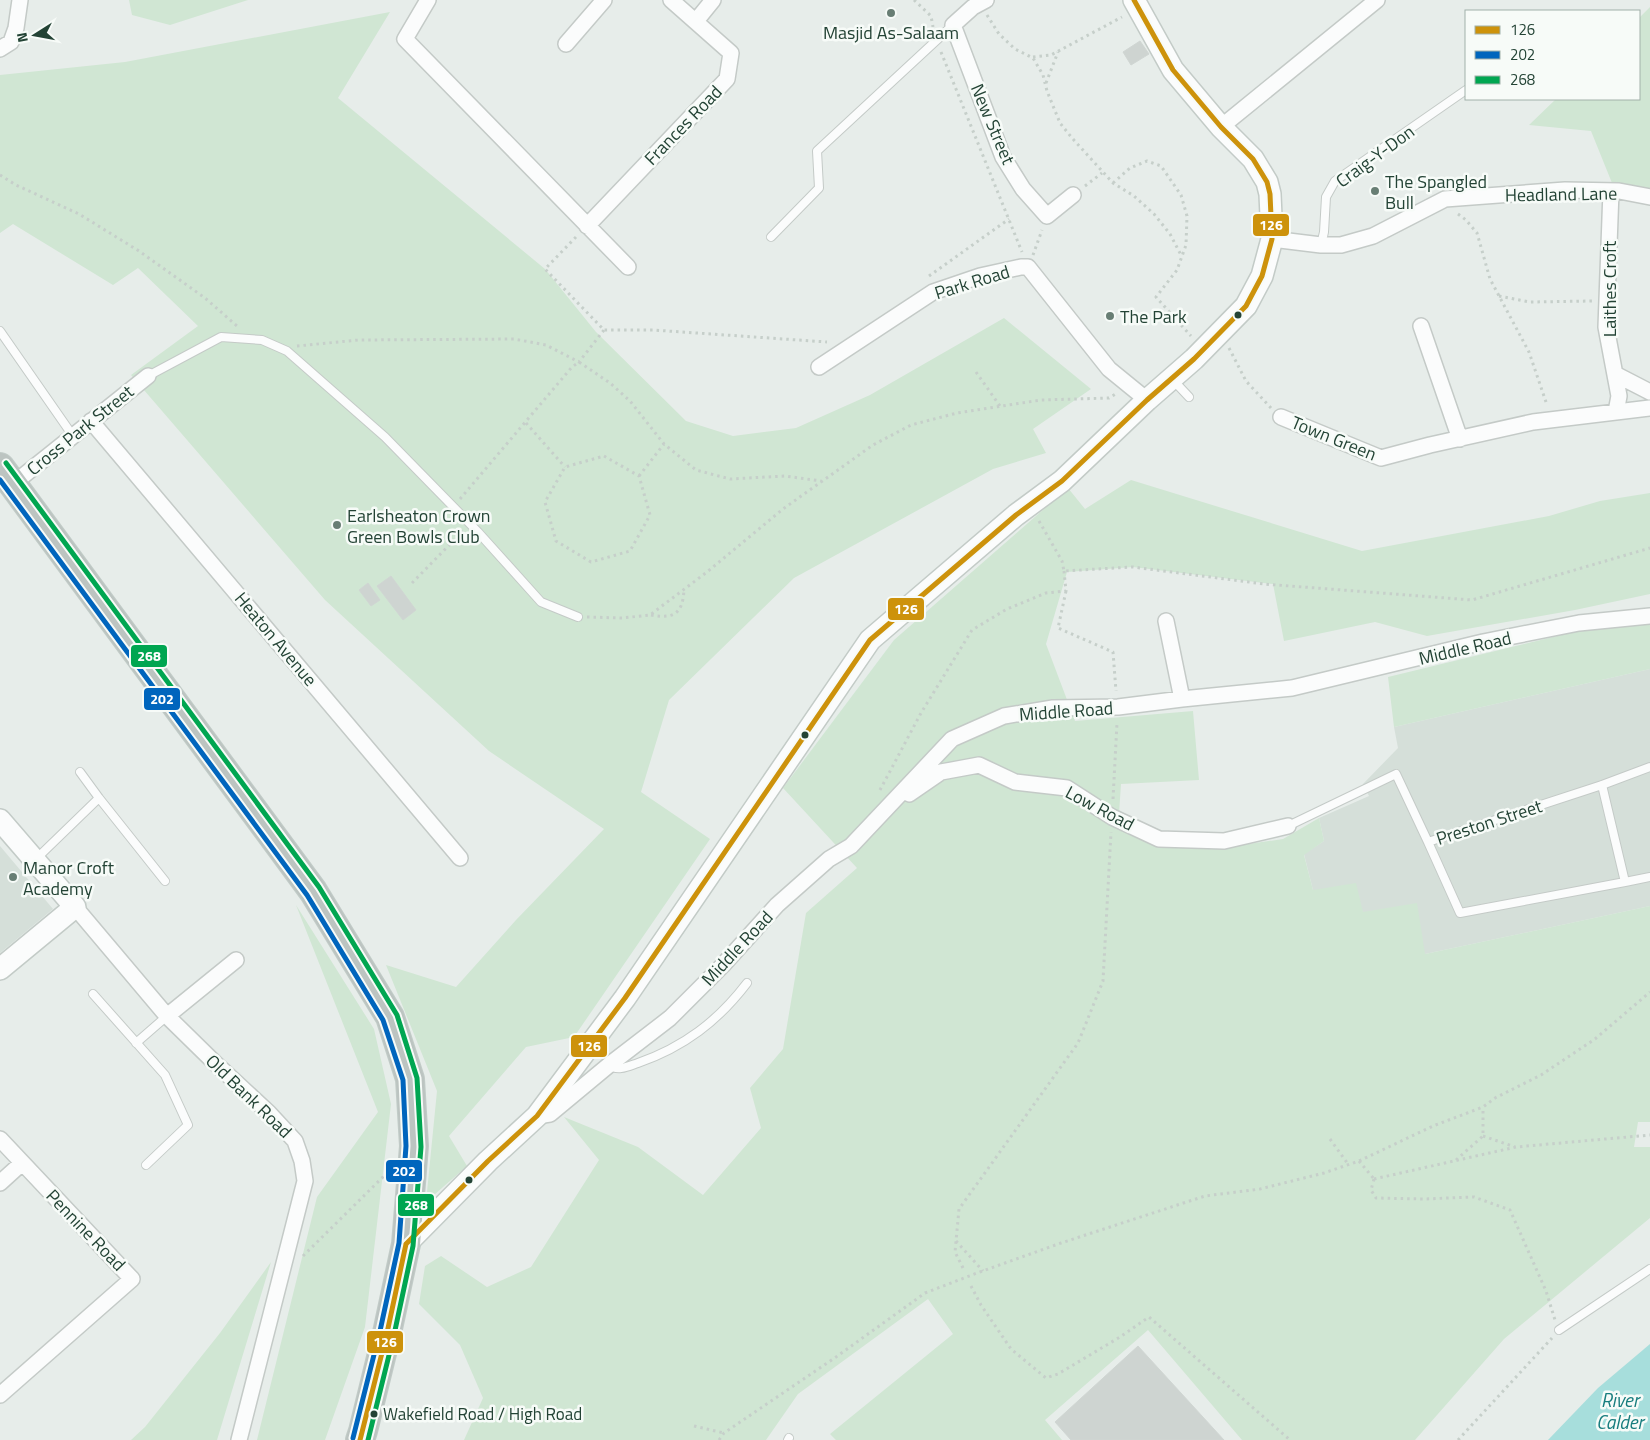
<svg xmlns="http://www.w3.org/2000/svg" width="1650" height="1440" viewBox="0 0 1650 1440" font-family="'Titillium Web',sans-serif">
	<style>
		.built { fill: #d5dfd9 }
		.green { fill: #d0e6d3 }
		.water { fill: #a7dedc }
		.building { fill: #ced4d1; stroke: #d0d6d3 }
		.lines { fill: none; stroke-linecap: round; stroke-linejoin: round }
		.lane-casing { stroke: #c4cac7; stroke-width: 10 }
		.street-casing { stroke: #c4cac7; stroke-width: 18 }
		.secondary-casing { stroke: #c3cbc7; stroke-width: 24 }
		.highway-casing { stroke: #c2ccc8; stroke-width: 30 }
		.path { stroke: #c6cfca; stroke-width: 3; stroke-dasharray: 2.5 4; stroke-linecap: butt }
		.lane { stroke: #fbfcfc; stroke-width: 8 }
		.street { stroke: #fbfcfc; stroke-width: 15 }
		.secondary { stroke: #fbfcfc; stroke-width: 21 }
		.highway { stroke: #bcc4c1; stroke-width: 28 }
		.bus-1-casing { stroke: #f7fbf8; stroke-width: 9 }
		.bus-2-casing { stroke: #f7fbf8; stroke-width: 9 }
		.bus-3-casing { stroke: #f7fbf8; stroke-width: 9 }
		.bus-1 { stroke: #cd920b; stroke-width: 5 }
		.bus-2 { stroke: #0065bd; stroke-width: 5 }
		.bus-3 { stroke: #00a651; stroke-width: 5 }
		.poi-dot { fill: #687e74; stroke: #f7fbf8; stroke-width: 2 }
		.bus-dot { fill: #234335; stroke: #f7fbf8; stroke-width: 2 }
		.labels { text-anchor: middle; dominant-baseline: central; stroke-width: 5; stroke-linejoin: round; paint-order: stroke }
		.bus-label { font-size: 17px; fill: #234335; stroke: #f7fbf8; text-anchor: start }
		.poi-label { font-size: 18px; fill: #234335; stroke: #f7fbf8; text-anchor: start }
		.street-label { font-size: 18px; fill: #234335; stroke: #f7fbf8 }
		.water-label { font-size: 19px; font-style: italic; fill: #187d7e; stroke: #f7fbf8 }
		.line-badge { stroke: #f7fbf8; stroke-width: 2 }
		.badge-label { font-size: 14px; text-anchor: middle; font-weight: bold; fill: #fff }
	</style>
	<rect width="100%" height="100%" fill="#e7edea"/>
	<path class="built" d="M1650 669V906L1425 954 1363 912 1313 890 1304 854 1324 841 1319 818 1369 796 1363 784 1398 748 1394 727Z
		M0 846 53 909 0 953Z"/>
	<path class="green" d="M129 0H248L170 25 132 15Z
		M1650 7V189L1612 183 1591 131 1529 125 1556 99H1639V18Z
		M390 12 338 98 545 269 596 332 686 421 733 436 796 428 870 395 1004 318 1091 389 1033 429 1046 453 993 469 794 578 669 700 641 792 710 839 574 1037 526 1047 449 1136 467 1166 426 1202 437 1091 386 965 456 987 516 920 604 829 489 751 325 600 131 375 198 326 138 268 113 285 13 224 0 233V75L125 62Z
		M1131 480 1362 551 1549 516 1600 501 1650 493V594L1575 610 1427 636 1375 622 1284 641 1273 584 1133 567 1067 572 1046 644 1075 721 1193 711 1199 780 1121 784 1118 829 1158 847H1228L1283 839 1319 818 1324 841 1304 855 1313 890 1356 883 1363 912 1417 903 1425 954 1650 906V1122H1638L1634 1147H1650V1218L1504 1339 1415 1440H1242L1148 1330 1045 1420 1062 1440H836L830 1434 953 1334 928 1299 798 1394 766 1440H464L483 1398 460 1345 419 1304 425 1266 441 1256 487 1287 531 1267 599 1160 564 1117 638 1147 703 1195 761 1128 750 1088 783 1049 806 913 857 868 783 788 894 640 1068 488 1085 509Z
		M1650 624V669L1394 727 1388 677 1574 632Z
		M296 905 374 1029 391 1104 365 1327 325 1440H257L317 1197 378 1112Z
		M271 1262 217 1440H131L145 1427 220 1333Z"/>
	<path class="water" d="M1650 1344V1440H1548L1598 1388Z"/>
	<path class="building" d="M1140 41 1149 54 1131 65 1123 52Z
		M391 576 416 610 403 620 377 586Z
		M368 583 380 600 371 606 359 590Z
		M1138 1346 1224 1440H1071L1055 1422Z"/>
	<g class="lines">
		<defs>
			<path id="lane" d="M771 237 819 188 817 151 953 25
				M1321 245 1324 232 1326 197 1335 181 1466 90
				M0 331 73 436
				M148 376 221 337 262 340 287 351 385 437 478 532 541 602 578 617
				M1173 380 1189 397
				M80 772 99 798 165 881
				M1602 785 1625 882 1650 877
				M1288 826 1396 774 1428 842 1602 785 1650 767
				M1428 842 1460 913 1625 882
				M36 859 99 798
				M93 994 165 1075 188 1125 146 1165
				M136 1043 167 1016
				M609 1065C618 1072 629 1066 638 1063 684 1047 718 1021 747 983
				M1559 1330 1650 1269
				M788 1440 789 1438"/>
			<path id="street" d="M428 0 405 39 628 267
				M986 0 973 7 953 25 1003 157 1023 189 1047 216 1073 195
				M696 21 713 0
				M566 44 604 0
				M0 49 11 42 16 28 20 0
				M1221 127 1377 0
				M1611 191 1606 327 1619 396 1616 412
				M587 226 727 79 731 53 671 0
				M1272 239 1321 245H1341L1373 236 1445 199 1565 190 1619 191 1650 197
				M1421 326 1460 439
				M819 367 933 292 980 276 1021 267H1028L1109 369 1147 400
				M1615 374 1650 392
				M1281 417 1381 458 1430 445 1533 422 1650 408
				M91 421 460 858
				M13 484 148 376
				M1166 621 1182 699
				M909 794 941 772 979 765 1015 782 1067 788 1112 817 1159 839 1224 841 1288 826
				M75 907 167 1016 215 1063 269 1113 295 1141 302 1161 305 1181 239 1440
				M167 1016 236 960
				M537 1116 550 1114 609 1065 670 1018 723 965 777 905 829 859 851 846 952 739 1004 716 1053 708 1118 707 1182 699 1292 688 1483 642 1579 623 1650 616
				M0 1139 132 1279 0 1395
				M0 1183 22 1163"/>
			<path id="secondary" d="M0 820 75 907 0 969
				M406 1244 488 1161 537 1116 625 998 870 640 1016 515 1062 481 1147 400 1194 359 1246 306 1262 276 1272 239 1270 194 1267 182 1253 159 1221 127 1173 70 1134 0"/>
			<path id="highway" d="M0 467 313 891 390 1017 410 1079 414 1146 406 1244 387 1333 363 1431 360 1440"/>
		</defs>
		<use href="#lane" class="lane-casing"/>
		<use href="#street" class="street-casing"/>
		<use href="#secondary" class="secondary-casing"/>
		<use href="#highway" class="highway-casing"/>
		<path class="path" d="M914 0 931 16 933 27
			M987 15 999 34 1015 49 1033 58 1043 75 1047 91 1060 123 1072 138 1113 183 1134 196 1154 214 1170 234 1182 257
			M941 52 1022 252
			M1033 57 1051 55 1122 17
			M1046 83 1058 52
			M0 175 16 185 79 214 139 251 205 298 237 326
			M1113 183 1130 168 1147 161 1161 166 1181 195 1187 216 1186 245 1177 270 1156 297 1191 336
			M1085 186 1102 173
			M1458 214 1466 220 1477 233 1490 279 1529 352 1547 405
			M576 237 545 269 604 330H653L827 342
			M1033 255 1042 230
			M929 276 1009 219
			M1499 296 1530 302 1593 301
			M297 346 359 340 514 339 546 345 579 362 604 330
			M1229 348 1246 381 1271 408
			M976 372 1000 406
			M526 423 565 467
			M604 456 639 476 650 515 630 551 591 562 556 541 545 502 565 467Z
			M639 476 664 444
			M460 499 572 367 579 362 610 383 630 401 664 444 696 470 730 479 785 476 821 481
			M1039 521 1062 561 1064 571 1133 567 1264 584 1472 600 1650 548
			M412 583 463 531
			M1066 591 1058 628 1113 652 1116 691
			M651 615C674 619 683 614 684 589
			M587 617 622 618 650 615 707 572 783 509 873 445 911 425 957 413 1041 400 1109 398 1117 393
			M880 790 921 713 972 630 1007 609 1046 593 1066 591 1064 571
			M1113 799 1117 723
			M1483 1136 1515 1147
			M1330 1139 1348 1164
			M1456 1160 1483 1136V1107
			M1359 1161 1374 1179
			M1374 1179 1371 1190 1376 1198 1424 1199 1474 1197 1510 1210 1546 1291 1555 1320
			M1374 1179 1516 1147 1650 1135
			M956 1241 983 1271
			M303 1256 391 1169
			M963 1268 955 1252 959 1209 1078 1043 1103 981 1111 832
			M971 1286 981 1305 1011 1349 1046 1378 1058 1374 1120 1337 1149 1317 1290 1440
			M694 1426 724 1433
			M719 1440 724 1433 836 1357 925 1293 977 1273 1061 1243 1205 1196 1260 1189 1324 1173 1359 1161 1433 1126 1483 1107 1495 1098 1541 1075 1595 1039 1650 992
			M1458 1440 1552 1338"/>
		<use href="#lane" class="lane"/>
		<use href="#street" class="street"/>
		<use href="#secondary" class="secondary"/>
		<use href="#highway" class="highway"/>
		<defs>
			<path id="bus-1" d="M406 1244 488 1161 537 1116 625 998 870 640 1016 515 1062 481 1147 400 1194 359 1246 306 1262 276 1272 239 1270 194 1267 182 1253 159 1221 127 1173 70 1134 0
				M360 1440 387 1333 406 1244"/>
			<path id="bus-2" d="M0 480 307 895 383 1020 403 1080 406 1146 399 1243 380 1331 353 1438"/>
			<path id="bus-3" d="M6 463 319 887 397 1015 417 1078 421 1147 413 1246 394 1335 368 1440"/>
		</defs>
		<use href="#bus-1" class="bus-1-casing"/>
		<use href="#bus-2" class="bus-2-casing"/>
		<use href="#bus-3" class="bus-3-casing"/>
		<use href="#bus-1" class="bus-1"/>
		<use href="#bus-2" class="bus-2"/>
		<use href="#bus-3" class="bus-3"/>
	</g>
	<g class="poi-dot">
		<circle cx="891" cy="13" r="5"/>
		<circle cx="1375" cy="191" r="5"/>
		<circle cx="1110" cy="316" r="5"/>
		<circle cx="337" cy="525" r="5"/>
		<circle cx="13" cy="877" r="5"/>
	</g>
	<g class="bus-dot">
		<circle cx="1238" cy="315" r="4.5"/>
		<circle cx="805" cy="735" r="4.5"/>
		<circle cx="469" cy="1180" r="4.5"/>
		<circle cx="374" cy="1414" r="4.5"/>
	</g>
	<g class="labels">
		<g class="bus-label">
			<text x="383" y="1414">Wakefield Road / High Road</text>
		</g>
		<g class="poi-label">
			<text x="891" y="32" text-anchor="middle">Masjid As-Salaam</text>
			<text x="1385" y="181">The Spangled<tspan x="1385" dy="21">Bull</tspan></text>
			<text x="1120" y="316">The Park</text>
			<text x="347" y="515">Earlsheaton Crown<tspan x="347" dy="21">Green Bowls Club</tspan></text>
			<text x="23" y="867">Manor Croft<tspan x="23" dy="21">Academy</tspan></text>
		</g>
		<g class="street-label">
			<text transform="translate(993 124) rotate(67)">New Street</text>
			<text transform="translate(683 125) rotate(-46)">Frances Road</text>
			<text transform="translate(1375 156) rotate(-36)">Craig-Y-Don</text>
			<text transform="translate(1561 194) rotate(-1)">Headland Lane</text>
			<text transform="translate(972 282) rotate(-17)">Park Road</text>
			<text transform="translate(1609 289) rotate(-90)">Laithes Croft</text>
			<text transform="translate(80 430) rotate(-39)">Cross Park Street</text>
			<text transform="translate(1334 438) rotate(22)">Town Green</text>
			<text transform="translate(276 639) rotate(50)">Heaton Avenue</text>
			<text transform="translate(1465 648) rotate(-13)">Middle Road</text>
			<text transform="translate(1066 711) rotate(-4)">Middle Road</text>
			<text transform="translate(1100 808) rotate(28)">Low Road</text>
			<text transform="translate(1489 822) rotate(-18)">Preston Street</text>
			<text transform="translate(737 948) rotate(-47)">Middle Road</text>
			<text transform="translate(249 1096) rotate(44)">Old Bank Road</text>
			<text transform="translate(86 1230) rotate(46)">Pennine Road</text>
		</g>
		<g class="water-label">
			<text x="1620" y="1399">River<tspan x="1620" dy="22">Calder</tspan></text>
		</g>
	</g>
	<g class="line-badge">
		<rect x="1252" y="213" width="38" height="24" rx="5" fill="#cd920b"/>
		<rect x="887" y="597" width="38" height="24" rx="5" fill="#cd920b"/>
		<rect x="130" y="644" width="38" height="24" rx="5" fill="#00a651"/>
		<rect x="143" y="687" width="38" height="24" rx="5" fill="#0065bd"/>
		<rect x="570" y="1034" width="38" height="24" rx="5" fill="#cd920b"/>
		<rect x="385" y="1159" width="38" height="24" rx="5" fill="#0065bd"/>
		<rect x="397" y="1193" width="38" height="24" rx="5" fill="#00a651"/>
		<rect x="366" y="1330" width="38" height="24" rx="5" fill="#cd920b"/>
	</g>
	<g class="badge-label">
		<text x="1271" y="230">126</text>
		<text x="906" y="614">126</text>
		<text x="149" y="661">268</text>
		<text x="162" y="704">202</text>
		<text x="589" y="1051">126</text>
		<text x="404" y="1176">202</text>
		<text x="416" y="1210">268</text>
		<text x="385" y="1347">126</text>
	</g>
	<rect x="1465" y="10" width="175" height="90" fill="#f7fbf8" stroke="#a2b1aa"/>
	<rect x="1475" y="26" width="25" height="8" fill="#cd920b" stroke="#a2b1aa"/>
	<text x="1510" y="35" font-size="15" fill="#234335">126</text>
	<rect x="1475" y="51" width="25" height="8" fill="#0065bd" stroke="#a2b1aa"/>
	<text x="1510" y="60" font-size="15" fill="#234335">202</text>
	<rect x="1475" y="76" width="25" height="8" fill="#00a651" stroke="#a2b1aa"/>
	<text x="1510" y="85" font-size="15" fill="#234335">268</text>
	<g transform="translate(35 35) rotate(259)" stroke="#f7fbf8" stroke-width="4" paint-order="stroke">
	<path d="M0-4L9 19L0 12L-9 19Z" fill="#234335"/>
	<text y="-8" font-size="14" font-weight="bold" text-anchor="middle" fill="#234335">N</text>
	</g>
</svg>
